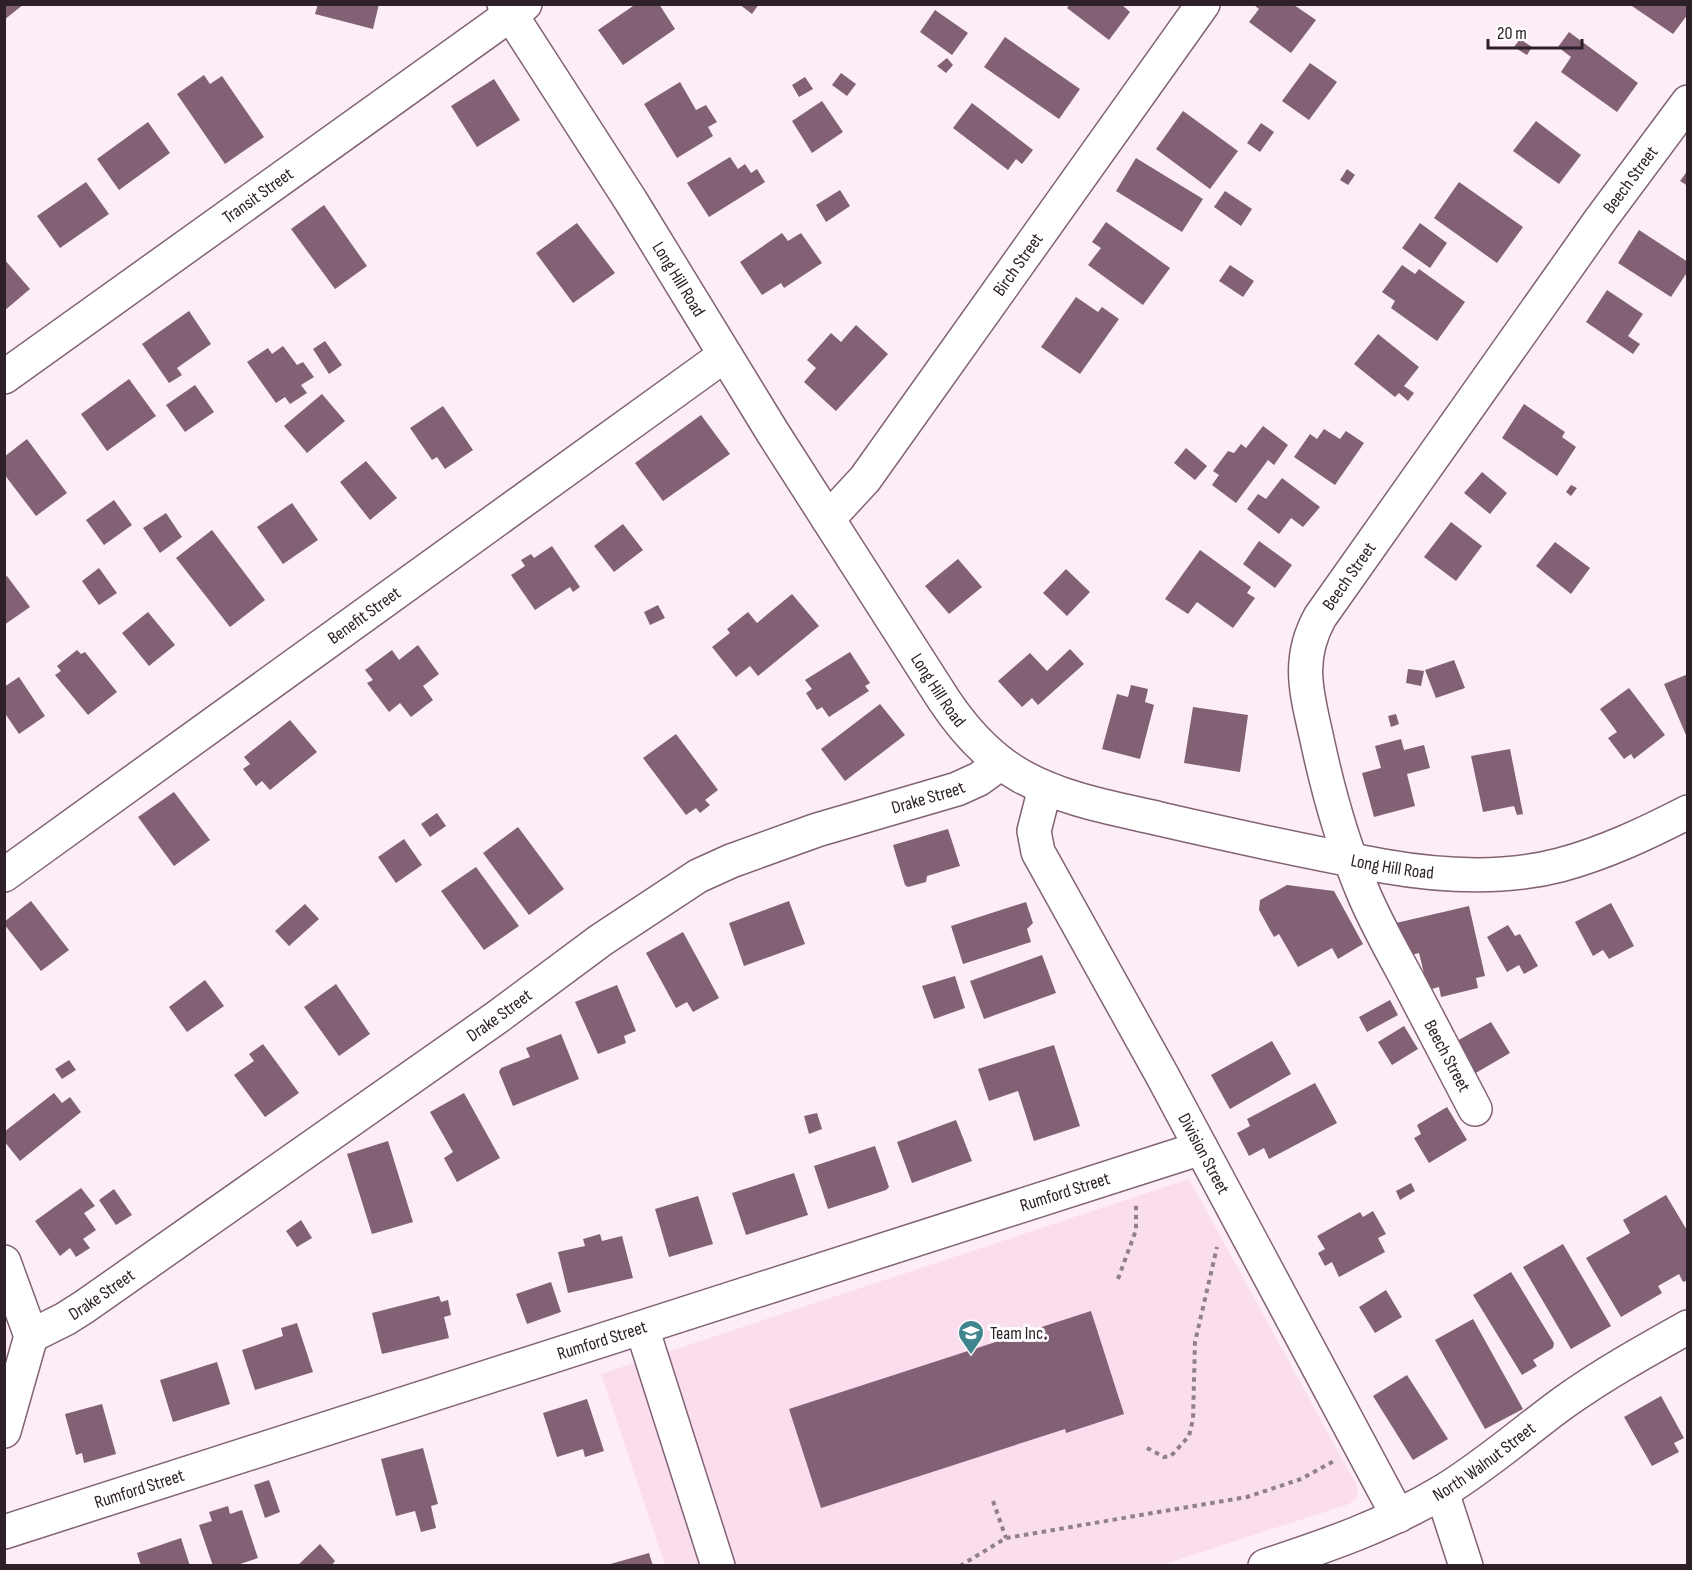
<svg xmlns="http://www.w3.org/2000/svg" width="1692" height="1570" viewBox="0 0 1692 1570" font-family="'Sofia Sans Condensed',sans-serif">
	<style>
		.built { fill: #fadeee }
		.building { fill: #816173 }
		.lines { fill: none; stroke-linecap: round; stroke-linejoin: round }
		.minor-casing { stroke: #826275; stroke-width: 36 }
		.major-casing { stroke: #826275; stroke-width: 36 }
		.path { stroke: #908189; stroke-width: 4; stroke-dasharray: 4.5 4.5; stroke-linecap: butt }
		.minor { stroke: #fff; stroke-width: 33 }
		.major { stroke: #fff; stroke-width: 33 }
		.labels { text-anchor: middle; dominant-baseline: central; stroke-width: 6; stroke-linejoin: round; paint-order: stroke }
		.street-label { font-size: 18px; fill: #2e2028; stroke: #fff }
		.poi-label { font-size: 18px; fill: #2e2028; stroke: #fff; text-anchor: start }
	</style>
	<rect width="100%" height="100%" fill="#fdedf6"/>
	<path class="built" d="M1189 1179 1356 1484 1358 1490 1356 1499 1349 1504 1162 1565H665L601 1374Z"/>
	<path class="building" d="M4 4H24L4 20Z
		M318 4H379L373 29 315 14Z
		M636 4H659L675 29 623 65 598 30Z
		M739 4H759L752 14Z
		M1070 4H1121L1130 12 1109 40 1067 8Z
		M1629 4H1688V14L1673 34Z
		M1254 5H1294L1316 20 1291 53 1249 22 1259 9Z
		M935 10 968 33 952 55 920 32Z
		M1569 32 1638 83 1617 112 1561 72 1571 57 1558 47Z
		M1005 37 1080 89 1059 119 984 67Z
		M1520 39 1532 47 1527 55 1514 47Z
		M947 58 953 65 946 73 937 66Z
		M1310 63 1337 82 1309 120 1282 101Z
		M841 73 856 84 847 96 832 85Z
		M204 75 210 84 222 76 264 137 225 164 177 94Z
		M805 77 813 89 799 97 792 85Z
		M494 79 520 120 477 147 451 106Z
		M680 82 696 110 706 105 717 122 708 127 713 136 677 158 644 104Z
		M822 101 843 132 812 153 792 121Z
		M972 103 1033 150 1022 164 1016 159 1008 170 953 128Z
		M1183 111 1238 151 1210 189 1156 149Z
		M1536 121 1581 155 1559 184 1513 151Z
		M148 122 170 153 119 190 97 159Z
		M1261 123 1274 132 1260 152 1247 143Z
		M730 157 738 169 745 164 751 173 757 169 765 182 709 217 687 183Z
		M1136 158 1203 199 1182 232 1116 191Z
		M1347 169 1355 175 1348 185 1340 180Z
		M1688 170V186L1680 181Z
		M86 182 109 214 60 248 37 216Z
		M1459 182 1523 227 1497 263 1434 218Z
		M840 190 850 206 826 222 816 205Z
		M1225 191 1252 209 1241 226 1214 207Z
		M324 205 367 266 335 289 291 229Z
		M1106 222 1170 268 1143 305 1088 265 1101 248 1092 242Z
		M577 223 615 273 573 303 536 253Z
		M1420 223 1447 243 1430 268 1402 248Z
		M1639 230 1688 262V271L1671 297 1618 263Z
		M782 233 788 241 801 233 822 263 784 288 781 283 762 295 740 262Z
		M4 259 30 289 4 311Z
		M1230 265 1254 281 1243 297 1219 281Z
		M1402 265 1415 274 1419 269 1465 302 1437 341 1391 308 1395 301 1382 292Z
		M1607 290 1643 314 1628 336 1640 344 1633 354 1586 322Z
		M1076 297 1098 312 1102 307 1119 319 1080 374 1041 347Z
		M189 311 211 344 177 368 182 375 169 383 142 344Z
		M856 325 888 354 836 411 804 382 816 368 807 360 831 333 841 342Z
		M1378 334 1419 367 1404 386 1414 393 1408 401 1399 393 1395 397 1354 364Z
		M325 341 342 365 329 374 313 349Z
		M283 346 297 365 303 362 314 377 301 385 307 393 290 404 285 397 276 403 247 362 268 348 272 354Z
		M129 379 156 416 107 451 81 414Z
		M195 385 214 412 185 432 166 405Z
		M322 394 345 421 307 453 284 426Z
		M1524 404 1565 432 1562 437 1576 447 1557 476 1502 438Z
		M443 406 473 450 445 469 437 457 432 460 410 428Z
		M701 415 730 454 663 501 635 463Z
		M1263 426 1288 445 1274 465 1268 460 1236 503 1212 485 1219 475 1213 471 1228 451 1234 453 1241 444 1246 448Z
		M1324 429 1340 439 1346 431 1364 443 1335 485 1294 457 1310 434 1317 439Z
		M27 439 67 493 36 516 4 474V457Z
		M1186 448 1207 466 1195 480 1174 463Z
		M366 461 397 498 370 520 340 482Z
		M1482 472 1507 493 1490 514 1464 493Z
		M1282 478 1320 507 1303 527 1291 518 1279 534 1247 509 1258 494 1266 499Z
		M1571 485 1577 488 1571 496 1566 492Z
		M114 500 132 525 104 545 86 520Z
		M292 503 318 540 283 564 257 527Z
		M166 513 182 537 160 553 143 528Z
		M1451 522 1482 546 1456 581 1424 557Z
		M623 524 643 550 614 572 594 546Z
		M212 530 265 600 230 627 176 558Z
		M1259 541 1292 565 1275 588 1243 564Z
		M1555 542 1590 568 1571 594 1536 566Z
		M552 546 580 587 573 592 570 587 535 610 511 575 525 566 521 560 531 554 534 558Z
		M1200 550 1251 587 1247 593 1255 598 1233 628 1197 602 1188 614 1165 599Z
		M958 559 982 587 949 614 925 586Z
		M99 568 117 593 99 605 82 581Z
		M1066 569 1090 592 1067 616 1043 593Z
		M7 576 30 607 4 625V578Z
		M792 594 819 626 758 676 750 666 736 677 712 647 730 633 727 629 748 612 757 623Z
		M658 605 665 618 650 625 644 612Z
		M148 612 175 645 149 666 122 633Z
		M418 645 439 674 423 686 433 700 411 717 400 703 389 712 367 683 373 680 365 670 392 650 399 660Z
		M1070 649 1084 664 1038 705 1032 698 1022 707 998 681 1030 653 1047 671Z
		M77 650 81 654 85 652 117 692 88 715 55 675 61 671 57 666Z
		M850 652 870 683 865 686 869 691 829 717 822 707 817 710 806 693 812 689 805 680Z
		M1454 660 1465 688 1436 698 1425 670Z
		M1408 669 1424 671 1421 686 1406 683Z
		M1688 674V734L1686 735 1664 684Z
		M19 677 45 716 19 734 4 712V687Z
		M1131 685 1148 689 1145 702 1154 705 1140 759 1102 749 1117 694 1128 697Z
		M1629 688 1665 735 1634 759 1631 754 1624 759 1608 738 1617 732 1600 709Z
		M880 704 905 735 845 781 821 749Z
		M1193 707 1248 715 1240 772 1184 763Z
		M1396 714 1399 724 1391 727 1388 716Z
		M290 720 317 752 270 790 262 781 256 786 243 769 250 764 244 757Z
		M676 734 718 790 705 800 710 805 700 813 696 808 686 815 643 758Z
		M1401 739 1404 750 1424 745 1430 768 1407 774 1415 806 1374 817 1362 773 1381 768 1375 746Z
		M1510 749 1523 814 1517 815 1514 806 1483 812 1471 756Z
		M174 792 210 840 174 866 138 817Z
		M437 813 446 826 430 837 421 824Z
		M518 827 564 889 529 915 483 853Z
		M948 829 960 866 927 876 926 882 908 887 905 885 893 845Z
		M404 839 422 865 396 883 378 857Z
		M476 867 519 926 484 950 441 891Z
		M1287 885 1334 891 1363 944 1338 959 1332 948 1298 967 1279 934 1274 937 1259 910 1260 900Z
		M31 901 69 950 41 971 4 924V922Z
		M789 901 805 944 744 966 729 923Z
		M1026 902 1033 923 1027 929 1031 942 963 964 951 926Z
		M1611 903 1634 946 1609 959 1603 950 1593 956 1575 922Z
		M305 904 319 919 289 946 275 931Z
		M1469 906 1485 976 1476 978 1478 988 1441 997 1439 987 1428 990 1419 953 1404 957 1396 923Z
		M1508 925 1515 936 1520 934 1538 966 1524 974 1519 965 1507 972 1487 937Z
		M683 932 719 998 693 1012 687 1002 676 1008 646 953Z
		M1042 955 1056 993 984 1019 970 981Z
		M955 976 965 1008 934 1019 922 986Z
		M205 980 224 1006 187 1032 169 1007Z
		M336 984 370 1034 339 1056 304 1007Z
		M617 985 636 1031 624 1036 626 1043 598 1054 575 1002Z
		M1390 1000 1398 1015 1367 1032 1359 1017Z
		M1491 1022 1510 1053 1474 1074 1455 1042Z
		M1404 1026 1418 1049 1392 1065 1378 1042Z
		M561 1034 579 1079 513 1106 499 1072 501 1068 530 1057 526 1048Z
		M1272 1041 1291 1074 1230 1109 1211 1075Z
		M263 1044 299 1093 265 1117 234 1075 254 1061 249 1054Z
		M1054 1045 1080 1126 1034 1141 1018 1091 989 1101 978 1069Z
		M69 1060 76 1070 62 1079 55 1069Z
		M1315 1083 1337 1123 1269 1159 1264 1148 1249 1156 1237 1133 1250 1126 1247 1119Z
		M54 1093 62 1103 70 1097 81 1112 20 1161 4 1141V1132Z
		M464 1093 500 1158 457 1182 444 1158 453 1152 430 1112Z
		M1447 1107 1467 1140 1429 1163 1414 1138 1421 1134 1417 1125Z
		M817 1113 822 1129 809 1134 804 1116Z
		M956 1120 972 1161 912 1183 897 1142Z
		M388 1141 413 1222 372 1234 347 1154Z
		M875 1146 889 1187 886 1190 828 1209 814 1166Z
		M794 1173 808 1215 746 1235 732 1193Z
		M1411 1183 1415 1191 1400 1200 1396 1191Z
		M81 1188 95 1206 84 1213 96 1230 83 1239 90 1248 76 1257 70 1248 60 1256 35 1221Z
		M114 1189 132 1215 116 1225 99 1200Z
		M1666 1195 1688 1232V1280L1683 1282 1679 1274 1658 1286 1662 1293 1621 1317 1586 1258 1630 1233 1623 1220Z
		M698 1196 713 1244 669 1257 655 1209Z
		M1373 1211 1386 1234 1378 1238 1385 1252 1339 1277 1332 1262 1325 1266 1318 1253 1325 1249 1317 1236 1360 1212 1363 1217Z
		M301 1220 312 1238 297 1247 286 1231Z
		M600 1234 602 1241 622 1236 633 1278 568 1293 558 1252 585 1246 583 1239Z
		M1563 1244 1611 1326 1571 1349 1523 1267Z
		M1511 1272 1554 1343 1553 1348 1533 1360 1537 1366 1522 1375 1473 1295Z
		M551 1282 561 1312 527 1324 516 1294Z
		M1386 1290 1402 1317 1375 1333 1359 1307Z
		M439 1296 441 1302 448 1300 451 1315 444 1317 449 1338 382 1354 372 1313Z
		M1091 1311 1124 1414 1066 1433 1065 1429 821 1508 789 1409Z
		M1473 1319 1523 1409 1485 1429 1435 1340Z
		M297 1323 313 1372 255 1390 242 1350 283 1336 281 1328Z
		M217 1362 230 1404 173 1422 160 1380Z
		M1407 1375 1448 1439 1413 1460 1373 1396Z
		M1661 1396 1684 1438 1674 1443 1679 1452 1652 1466 1624 1417Z
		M587 1399 604 1451 585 1457 583 1449 557 1457 543 1413Z
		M102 1404 116 1454 84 1463 82 1453 76 1455 65 1414Z
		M423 1448 438 1504 431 1506 436 1528 421 1532 415 1511 396 1516 381 1459Z
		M269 1480 280 1512 265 1518 254 1485Z
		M228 1506 230 1514 242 1510 258 1558 234 1566H213L199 1525 212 1521 209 1512Z
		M181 1538 190 1566H141L137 1553Z
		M320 1544 335 1561 331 1566H297Z
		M649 1553 653 1566H607V1565Z"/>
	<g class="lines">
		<defs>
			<g id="minor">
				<path id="s1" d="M4 377 525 4"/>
				<path id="s2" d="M828 519 865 479 1203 4"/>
				<path id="s3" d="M1045 788 1034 831 1038 852 1162 1075 1398 1516"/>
				<path id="s4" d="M4 875 725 355"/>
				<path id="s5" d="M1475 1109C1452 1065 1429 1021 1406 977 1391 949 1375 921 1363 892 1343 844 1329 795 1318 744 1308 697 1295 662 1320 617L1601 219 1688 102"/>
				<path d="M4 1262 31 1336 4 1431"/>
				<path d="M642 1328 718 1566"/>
				<path id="s6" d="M31 1336 65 1319 84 1307 496 1018 601 940 698 876 731 861 817 830 957 789 979 779 1001 763"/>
				<path d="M1442 1492 1466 1566"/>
				<path id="s7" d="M4 1532 1201 1148"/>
				<path id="s8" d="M1265 1566C1326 1546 1387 1525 1442 1492 1485 1466 1522 1433 1563 1403 1602 1375 1645 1351 1688 1327"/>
			</g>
			<g id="major">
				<path id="s9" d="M504 4 631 201 773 433 944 700C964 730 989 758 1021 776 1064 800 1113 808 1160 819 1234 836 1308 852 1383 866 1440 876 1503 880 1560 865 1605 853 1647 833 1688 812"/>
			</g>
		</defs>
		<use href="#minor" class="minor-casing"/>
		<use href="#major" class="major-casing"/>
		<path class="path" d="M1118 1279 1136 1230V1202
			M1147 1448 1164 1457 1171 1456 1189 1436 1193 1419 1195 1342 1217 1247
			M993 1501 1006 1538
			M960 1566 1006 1538 1247 1497 1301 1479 1334 1461"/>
		<use href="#minor" class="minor"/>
		<use href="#major" class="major"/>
	</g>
	<defs>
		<symbol id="school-pin" viewBox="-11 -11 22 30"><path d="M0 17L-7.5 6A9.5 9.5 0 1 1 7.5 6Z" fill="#3e858e" stroke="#fff"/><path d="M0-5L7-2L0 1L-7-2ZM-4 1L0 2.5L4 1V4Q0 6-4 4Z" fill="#fff"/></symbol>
	</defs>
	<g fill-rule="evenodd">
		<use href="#school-pin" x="956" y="1318" width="30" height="40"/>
	</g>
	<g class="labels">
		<g class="street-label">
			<text stroke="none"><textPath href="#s5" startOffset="1066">Beech Street</textPath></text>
			<text stroke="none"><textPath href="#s1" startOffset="312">Transit Street</textPath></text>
			<text stroke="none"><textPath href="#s2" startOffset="318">Birch Street</textPath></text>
			<text stroke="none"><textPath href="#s9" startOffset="326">Long Hill Road</textPath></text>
			<text stroke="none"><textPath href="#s5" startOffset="580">Beech Street</textPath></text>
			<text stroke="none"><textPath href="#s4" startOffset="444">Benefit Street</textPath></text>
			<text stroke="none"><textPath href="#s9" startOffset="812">Long Hill Road</textPath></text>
			<text stroke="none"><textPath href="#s6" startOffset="1054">Drake Street</textPath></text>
			<text stroke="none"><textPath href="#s9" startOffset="1316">Long Hill Road</textPath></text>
			<text stroke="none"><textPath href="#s6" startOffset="568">Drake Street</textPath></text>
			<text transform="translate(1447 1056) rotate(62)">Beech Street</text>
			<text stroke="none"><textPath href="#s3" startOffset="410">Division Street</textPath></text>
			<text stroke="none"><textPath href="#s7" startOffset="1114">Rumford Street</textPath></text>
			<text stroke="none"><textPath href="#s6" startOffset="82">Drake Street</textPath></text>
			<text stroke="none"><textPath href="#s7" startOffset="628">Rumford Street</textPath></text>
			<text stroke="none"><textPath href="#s8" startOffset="244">North Walnut Street</textPath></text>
			<text stroke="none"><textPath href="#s7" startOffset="142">Rumford Street</textPath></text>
		</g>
		<g class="poi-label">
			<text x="990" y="1333">Team Inc.</text>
		</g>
	</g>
	<rect width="1692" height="1570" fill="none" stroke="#2e2028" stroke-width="12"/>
	<path d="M1488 39v9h94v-9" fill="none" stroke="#2e2028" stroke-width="3"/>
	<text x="1497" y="39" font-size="18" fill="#2e2028" stroke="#ffffff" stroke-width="4.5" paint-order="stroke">20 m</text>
</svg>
